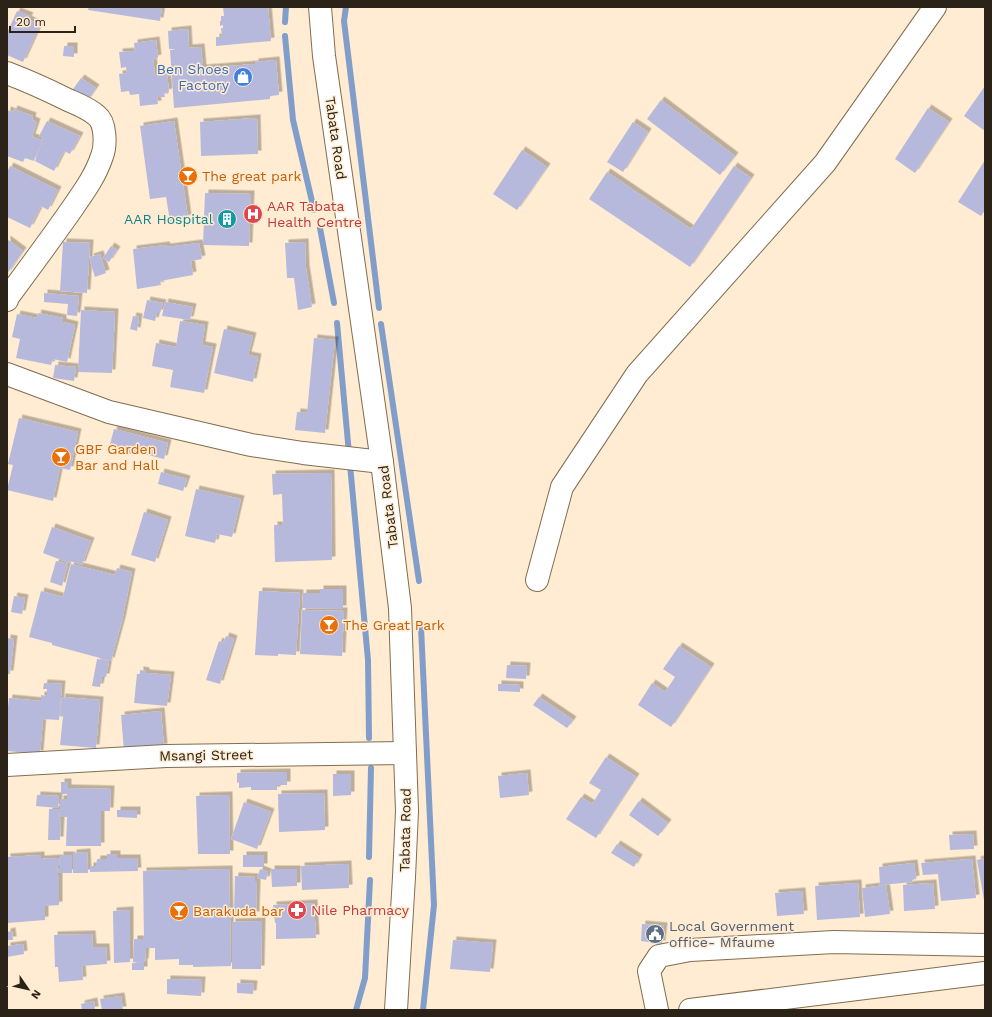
<svg xmlns="http://www.w3.org/2000/svg" width="992" height="1017" viewBox="0 0 992 1017" font-family="'Work Sans',sans-serif">
	<style>
		.lines { fill: none; stroke-linecap: round; stroke-linejoin: round }
		.stream { stroke: #819ecb; stroke-width: 6 }
		.building { fill: #b6b9dc; filter: url(#shadow) }
		.minor-casing { stroke: #826d50; stroke-width: 24 }
		.secondary-casing { stroke: #826d50; stroke-width: 24 }
		.minor { stroke: #fff; stroke-width: 22 }
		.secondary { stroke: #fff; stroke-width: 22 }
		.labels { text-anchor: middle; dominant-baseline: central; stroke-width: 3; stroke-linejoin: round; paint-order: stroke }
		.shop-label { font-size: 14px; fill: #366cbe; stroke: #ffecd2; text-anchor: end }
		.street-label { font-size: 14px; fill: #2b2317; stroke: #ffecd2 }
		.food-label { font-size: 14px; fill: #c56008; stroke: #ffecd2; text-anchor: start }
		.health-label { font-size: 14px; fill: #be3a42; stroke: #ffecd2; text-anchor: start }
		.culture-label { font-size: 14px; fill: #0d838f; stroke: #ffecd2; text-anchor: end }
		.service-label { font-size: 14px; fill: #4e5e75; stroke: #ffecd2; text-anchor: start }
	</style>
	<defs>
		<filter id="shadow"><feDropShadow dx="3.5" dy="-3.5" stdDeviation="0" flood-color="#0004"/></filter>
	</defs>
	<rect width="100%" height="100%" fill="#ffecd2"/>
	<g class="lines">
		<path class="stream" d="M346 7 344 21 379 308
			M285 22 286 7
			M285 36 293 120 314 210
			M320 228 334 303
			M337 323 368 660 369 738
			M381 324 419 581
			M421 627 434 905 423 1010
			M369 857 371 768
			M356 1010 365 978 370 880"/>
	</g>
	<path class="building" d="M89 7H162L160 21 88 10Z
		M223 7H268L271 41 216 46V37H222L221 28H223V25L220 26V21H221V16H224Z
		M17 11 30 16 28 19 40 25 23 62 7 55V33Z
		M188 29 189 48 201 47 203 68 255 64V62L276 60 279 95 270 96V99L174 108 170 50 179 49H169L168 31Z
		M156 40 158 58 153 59 155 75 167 73 169 92 164 93 165 97H157L158 104 140 106 139 94 130 95 129 91 121 92 119 74 127 73 126 67 121 68 119 52 135 51 134 43Z
		M64 46H74V57L63 56Z
		M81 78 96 88 87 101 71 92Z
		M985 86V131L964 116Z
		M661 100 735 156 720 175 647 119Z
		M928 108 949 122 915 173 895 159Z
		M14 109 33 116 32 120 37 122 32 137 42 140 34 161 25 158 23 162 7 156V110L13 112Z
		M257 118 258 154 201 156 200 122Z
		M47 121 80 136 70 154 64 151 54 171 35 161 43 138 39 136Z
		M174 121 188 218 170 221 166 197 150 199 140 126Z
		M633 122 648 132 623 172 607 162Z
		M522 150 547 167 517 210 493 194Z
		M985 160V210L981 216 958 202Z
		M10 166 58 190 48 210 41 206 30 228 7 217V172Z
		M734 166 751 178 690 267 589 199 607 172 691 229Z
		M205 193 251 194 249 246 203 245Z
		M7 239 23 251 7 274Z
		M63 242 90 243 87 293 60 291Z
		M305 242 306 268 312 307 298 310 294 278H287L285 243Z
		M199 243 202 259 191 261 193 275 160 281 161 285 137 289 133 249 166 245 167 247Z
		M111 246 117 250 109 262 103 258Z
		M100 254 106 273 95 277 90 261H91L90 257Z
		M44 293 79 296 77 316 67 315 68 304 44 302Z
		M147 300 163 303 160 313H157L155 321 143 318Z
		M165 302 193 307 190 320 162 316Z
		M81 310 115 312 112 373 78 372Z
		M38 313 63 318V322L75 325 67 362 53 359 51 365 16 358 20 339 12 337 17 314 37 318Z
		M133 316 139 317 137 331 130 329Z
		M180 321 205 325 202 345 213 347 204 393 170 387 173 370 152 366 156 343 176 347Z
		M224 329 253 336 248 355 258 357 253 382 214 373Z
		M314 338 335 340 325 433 295 430 297 412 307 413Z
		M55 365 76 367 74 381 53 378Z
		M19 418 78 432 70 470 60 468 53 501 7 490 13 465 8 464Z
		M114 429 168 443 164 459 136 452 135 455 109 448Z
		M161 472 187 479 183 491 158 484Z
		M331 473 332 560 275 562 274 525H283L282 494 273 495 272 474Z
		M196 489 241 499 232 537 217 534 215 543 185 536Z
		M144 512 168 520 155 562 131 555Z
		M52 527 91 541 82 565 70 561 69 563 43 553Z
		M56 561 68 564 62 586 50 582Z
		M71 564 115 575 117 568 132 572 122 621 111 661 52 645V643L29 637 41 591 63 597Z
		M320 589H343V609L302 608 303 593H320Z
		M259 591 300 593 296 655 278 654V656L255 655Z
		M14 596 25 598 22 614 11 612Z
		M302 610 344 611 342 656 300 654Z
		M226 636 234 639 220 684 206 680 219 641 223 643Z
		M7 638 14 639 10 674H7Z
		M679 646 711 667 671 727 638 705 652 683 665 692 675 677 663 669Z
		M97 659 109 661 106 677H102L100 687 92 686Z
		M507 665 527 666 526 679 506 678Z
		M140 670 146 671V673L171 675 167 706 134 703 137 674H140Z
		M44 683 62 684 59 720 43 719 40 754 7 751V717L9 698 41 701V695L47 696V689H43Z
		M498 684 520 685V692L498 691Z
		M62 697 100 700 96 748 60 745 63 716 60 715Z
		M539 697 573 720 567 728 533 705Z
		M161 711 164 747 124 751 121 715Z
		M606 757 636 777 596 838 566 819 581 797 592 804 601 790 589 783Z
		M287 772V785H277V790H251V787L239 788V782L237 783V773Z
		M527 773 529 795 500 798 498 776Z
		M333 774H351V795L333 796Z
		M61 782H68V788L111 789 110 811H101V846H66L67 817H60V799H67V794H61Z
		M324 793 325 830 279 832 278 794Z
		M37 795 59 796 58 808 36 806Z
		M229 795 230 854H198L196 796Z
		M639 801 668 823 658 836 629 815Z
		M244 802 271 812 257 849 231 839Z
		M49 809H60L59 819H61L60 840H48Z
		M117 810H137V818L117 817Z
		M973 834 974 849 950 850 949 835Z
		M617 844 639 858 634 867 611 853Z
		M87 852 88 873H73V853Z
		M107 854H117V858H137L138 871 90 872V866H96L97 859H107Z
		M41 855V859L59 858 60 866H57L58 876H59V905L45 906V920L7 923V857Z
		M60 855H72V873H58V868H60Z
		M243 855H264V867H243Z
		M985 858V900H984L977 860Z
		M972 859 976 898 941 901 938 874 923 875 921 863Z
		M914 863 916 879 912 880 913 882 880 885 879 867Z
		M348 864 349 888 302 890 301 866Z
		M229 869 231 966 193 967V965H179V959L155 960V948H146L145 962H133L134 939H144L143 871Z
		M260 869 268 872 266 880 257 878Z
		M271 869H297V886L272 887Z
		M235 876 255 877V881H257L256 915 234 914Z
		M858 883 860 917 817 920 815 886Z
		M933 883 935 909 904 911 903 885Z
		M886 885 890 914 865 917 862 888Z
		M802 891 804 914 777 916 775 893Z
		M314 903 316 938 276 939V923H275L273 905Z
		M130 910V962L114 963 113 911Z
		M262 921 261 969H232V922Z
		M642 924 664 926 662 944 641 941Z
		M12 931 13 940H7V932Z
		M92 934 93 947H106L107 964 82 966 83 980 59 982 58 967H55L54 935Z
		M453 940 493 943 490 972 450 969Z
		M23 944 24 954 7 957V946Z
		M144 962V970H132V963Z
		M167 979 202 980 201 996 167 994Z
		M237 983 254 984 253 994 237 993Z
		M121 996 123 1010H102L100 999Z
		M94 1001 95 1010H82L81 1004Z"/>
	<g class="lines">
		<defs>
			<path id="minor" d="M7 73C28 81 48 90 68 100 77 104 90 109 97 116 106 123 106 146 102 156 95 178 80 197 67 216 48 243 28 270 8 297L7 300
				M7 374 109 412 251 445 303 453 382 462
				M537 580 562 487 637 374 825 163 935 7
				M7 765 166 756 405 753
				M657 1010 649 971 659 956 690 950 834 942 985 945
				M690 1010 985 973"/>
			<path id="secondary" d="M320 7 324 56 382 462 400 608 407 811 404 877 396 1010"/>
		</defs>
		<use href="#minor" class="minor-casing"/>
		<use href="#secondary" class="secondary-casing"/>
		<use href="#minor" class="minor"/>
		<use href="#secondary" class="secondary"/>
	</g>
	<defs>
		<symbol id="shop-disc" viewBox="-11 -11 22 22"><circle r="9.5" fill="#3f7fe0" stroke="#ffecd2"/><path d="M-5-2.5h2.3a2.7 3.5 0 0 1 5.4 0H5L5.5 6h-11ZM-1.5-2.5h3a1.5 2.3 0 0 0-3 0Z" fill="#fff"/></symbol>
		<symbol id="bar-disc" viewBox="-11 -11 22 22"><circle r="9.5" fill="#e8710a" stroke="#ffecd2"/><path d="M-6-5H6L.8 .8V4.5H3.5V6h-7V4.5H-.8V.8Z" fill="#fff"/></symbol>
		<symbol id="hospital-disc" viewBox="-11 -11 22 22"><circle r="9.5" fill="#e0444e" stroke="#ffecd2"/><path d="M-5-5h3v3.5h4V-5h3V5h-3V1.5h-4V5h-3Z" fill="#fff"/></symbol>
		<symbol id="building-disc" viewBox="-11 -11 22 22"><circle r="9.5" fill="#0f9aa8" stroke="#ffecd2"/><path d="M-4-6H4V6H1V3H-1V6H-4ZM-2.5-4.3h1.7v1.8h-1.7ZM.8-4.3h1.7v1.8H.8ZM-2.5-1h1.7V.8h-1.7ZM.8-1h1.7V.8H.8Z" fill="#fff"/></symbol>
		<symbol id="pharmacy-disc" viewBox="-11 -11 22 22"><circle r="9.5" fill="#e0444e" stroke="#ffecd2"/><path d="M-2-6h4v4h4v4h-4v4h-4v-4h-4v-4h4Z" fill="#fff"/></symbol>
		<symbol id="civic-disc" viewBox="-11 -11 22 22"><circle r="9.5" fill="#5c6f8a" stroke="#ffecd2"/><path d="M-.6-6.5H3V-4.5H.6V-3L4-1V1h2V6H-6V1h2V-1L-.6-3ZM-1.2 2.5V6h2.4V2.5Z" fill="#fff"/></symbol>
	</defs>
	<g fill-rule="evenodd">
		<use href="#shop-disc" x="232" y="66" width="22" height="22"/>
		<use href="#bar-disc" x="177" y="165" width="22" height="22"/>
		<use href="#hospital-disc" x="242" y="203" width="22" height="22"/>
		<use href="#building-disc" x="216" y="208" width="22" height="22"/>
		<use href="#bar-disc" x="50" y="446" width="22" height="22"/>
		<use href="#bar-disc" x="318" y="614" width="22" height="22"/>
		<use href="#pharmacy-disc" x="286" y="899" width="22" height="22"/>
		<use href="#bar-disc" x="168" y="900" width="22" height="22"/>
		<use href="#civic-disc" x="644" y="923" width="22" height="22"/>
	</g>
	<g class="labels">
		<g class="shop-label">
			<text x="229" y="69">Ben Shoes<tspan x="229" dy="16">Factory</tspan></text>
		</g>
		<g class="street-label">
			<text transform="translate(336 138) rotate(82)">Tabata Road</text>
			<text transform="translate(388 507) rotate(-97)">Tabata Road</text>
			<text transform="translate(206 755) rotate(-1)">Msangi Street</text>
			<text transform="translate(405 830) rotate(-89)">Tabata Road</text>
		</g>
		<g class="food-label">
			<text x="202" y="176">The great park</text>
			<text x="75" y="449">GBF Garden<tspan x="75" dy="16">Bar and Hall</tspan></text>
			<text x="343" y="625">The Great Park</text>
			<text x="193" y="911">Barakuda bar</text>
		</g>
		<g class="health-label">
			<text x="267" y="206">AAR Tabata<tspan x="267" dy="16">Health Centre</tspan></text>
			<text x="311" y="910">Nile Pharmacy</text>
		</g>
		<g class="culture-label">
			<text x="213" y="219">AAR Hospital</text>
		</g>
		<g class="service-label">
			<text x="669" y="926">Local Government<tspan x="669" dy="16">office- Mfaume</tspan></text>
		</g>
	</g>
	<rect width="992" height="1017" fill="none" stroke="#2b2317" stroke-width="16"/>
	<g transform="translate(28 989) rotate(124)" stroke="#ffecd2" stroke-width="3" paint-order="stroke">
	<path d="M0-3L7 15L0 10L-7 15Z" fill="#2b2317"/>
	<text y="-6" font-size="11" font-weight="bold" text-anchor="middle" fill="#2b2317">N</text>
	</g>
	<path d="M10 26v6h65v-6" fill="none" stroke="#2b2317" stroke-width="2"/>
	<text x="16" y="26" font-size="12" fill="#2b2317" stroke="#ffecd2" stroke-width="3" paint-order="stroke">20 m</text>
</svg>
